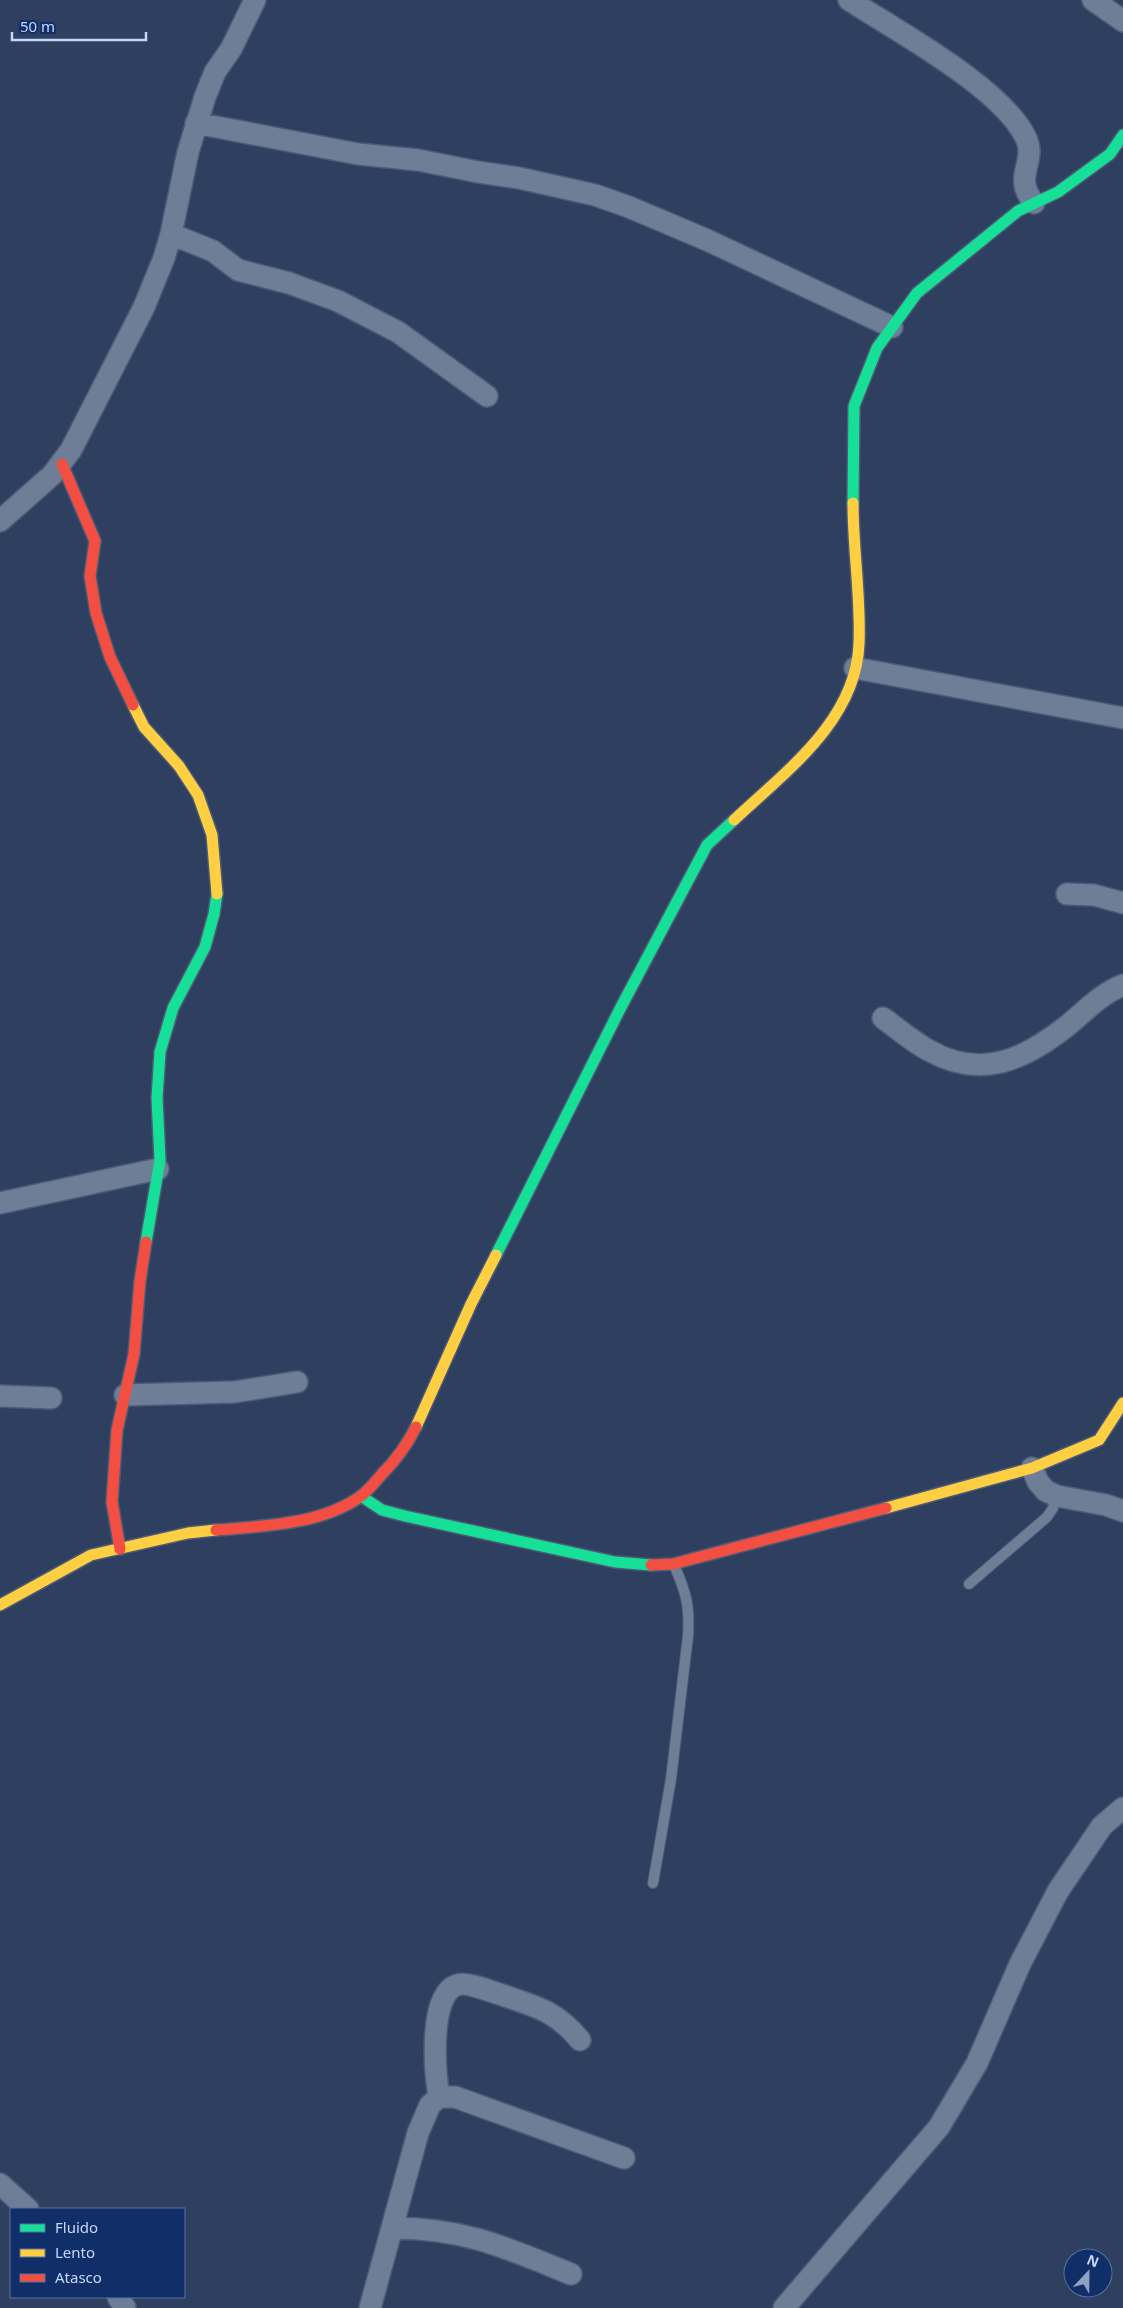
<svg xmlns="http://www.w3.org/2000/svg" width="1123" height="2308" viewBox="0 0 1123 2308" font-family="'Noto Sans',sans-serif">
	<style>
		.lines { fill: none; stroke-linecap: round; stroke-linejoin: round }
		.lane-casing { stroke: #4b5a75; stroke-width: 12 }
		.street-casing { stroke: #4b5a75; stroke-width: 24 }
		.fast-casing { stroke: #4b5a75; stroke-width: 14 }
		.slow-casing { stroke: #4b5a75; stroke-width: 14 }
		.jam-casing { stroke: #4b5a75; stroke-width: 14 }
		.lane { stroke: #6f7e97; stroke-width: 10 }
		.street { stroke: #6f7e97; stroke-width: 21 }
		.fast { stroke: #16e098; stroke-width: 11 }
		.slow { stroke: #ffcf43; stroke-width: 11 }
		.jam { stroke: #f24e42; stroke-width: 11 }
	</style>
	<rect width="100%" height="100%" fill="#2e3f5f"/>
	<g class="lines">
		<defs>
			<path id="lane" d="M969 1584 1047 1517 1053 1508 1057 1496
				M653 1883 671 1779 688 1636C690 1606 686 1592 674 1565"/>
			<path id="street" d="M849 0C897 31 999 86 1025 136 1039 162 1011 175 1034 203
				M1093 0 1123 21
				M196 123 358 154 418 160 478 172 519 178 595 195 629 207 707 240 892 327
				M171 234 213 251 238 270 289 283 338 301 398 332 487 396
				M0 521 52 475 71 450 144 307 164 258 171 234 188 152 205 97 215 72 231 49 255 0
				M855 668 1123 718
				M1067 894 1094 895 1123 903
				M883 1018C898 1029 913 1042 930 1051 982 1080 1025 1059 1067 1026 1084 1012 1102 993 1123 985
				M0 1203 158 1169
				M125 1395 234 1392 297 1382
				M0 1396 51 1398
				M1032 1468 1038 1482 1046 1491 1057 1496 1106 1505 1123 1511
				M439 2097C435 2073 428 1995 457 1985 466 1981 495 1993 505 1996 538 2007 557 2012 580 2040
				M0 2184 28 2209
				M393 2228C464 2228 507 2248 571 2274
				M118 2297 125 2308
				M370 2308 418 2133 430 2105 439 2097H455L624 2158
				M784 2308 939 2127 977 2063 1020 1964 1058 1891 1102 1826 1123 1808"/>
			<path id="fast" d="M853 503 854 406 877 348 917 293 1018 211 1058 192 1110 154 1123 135
				M146 1242 160 1160 157 1098 160 1052 173 1008 205 947 214 914 217 894
				M496 1255 621 1007 707 845 734 820
				M361 1496 382 1510 405 1516 615 1562 651 1565"/>
			<path id="slow" d="M133 705 144 727 179 766 198 795 212 835 217 894
				M734 820C785 772 856 721 859 644 861 597 853 550 853 503
				M416 1427 471 1304 496 1255
				M886 1508 1032 1468 1099 1440 1123 1403
				M0 1605 91 1555 188 1533 216 1530"/>
			<path id="jam" d="M62 464 95 541 90 576 96 613 110 657 133 705
				M216 1530C263 1526 321 1525 361 1496 369 1490 376 1481 382 1474 396 1460 407 1445 416 1427
				M120 1549 112 1502 117 1430 134 1354 140 1281 146 1242
				M651 1565 673 1564 886 1508"/>
		</defs>
		<use href="#lane" class="lane-casing"/>
		<use href="#street" class="street-casing"/>
		<use href="#fast" class="fast-casing"/>
		<use href="#slow" class="slow-casing"/>
		<use href="#jam" class="jam-casing"/>
		<use href="#lane" class="lane"/>
		<use href="#street" class="street"/>
		<use href="#fast" class="fast"/>
		<use href="#slow" class="slow"/>
		<use href="#jam" class="jam"/>
	</g>
	<rect x="10" y="2208" width="175" height="90" fill="#102e67" stroke="#5872a2"/>
	<rect x="20" y="2224" width="25" height="8" fill="#16e098" stroke="#5872a2"/>
	<text x="55" y="2233" font-size="15" fill="#c4d8fb">Fluido</text>
	<rect x="20" y="2249" width="25" height="8" fill="#ffcf43" stroke="#5872a2"/>
	<text x="55" y="2258" font-size="15" fill="#c4d8fb">Lento</text>
	<rect x="20" y="2274" width="25" height="8" fill="#f24e42" stroke="#5872a2"/>
	<text x="55" y="2283" font-size="15" fill="#c4d8fb">Atasco</text>
	<g transform="translate(1088 2273) rotate(22)"><circle r="24" fill="#102e67" stroke="#5872a2"/>
	<path d="M0-4L9 19L0 12L-9 19Z" fill="#90a2c4"/>
	<text y="-8" font-size="14" font-weight="bold" text-anchor="middle" fill="#c4d8fb">N</text>
	</g>
	<path d="M12 32v8h134v-8" fill="none" stroke="#c4d8fb" stroke-width="2.5"/>
	<text x="20" y="32" font-size="15" fill="#c4d8fb" stroke="#102e67" stroke-width="4" paint-order="stroke">50 m</text>
</svg>
